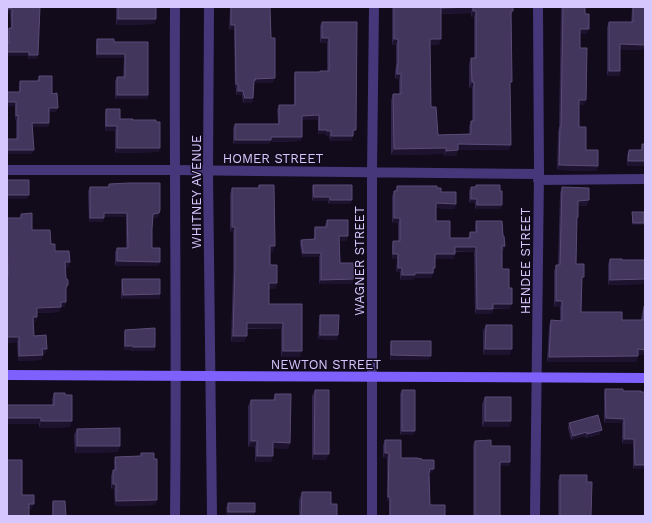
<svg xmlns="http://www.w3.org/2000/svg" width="652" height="523" viewBox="0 0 652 523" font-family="'Work Sans',sans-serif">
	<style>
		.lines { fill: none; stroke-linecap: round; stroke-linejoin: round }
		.minor { stroke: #45377a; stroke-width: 10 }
		.tertiary { stroke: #45377a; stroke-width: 10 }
		.secondary { stroke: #7e60fc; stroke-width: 10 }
		.wall { fill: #31244a; fill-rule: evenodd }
		.shaded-wall { fill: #1d132f }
		.building { fill: #43365d; stroke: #5a4c76; fill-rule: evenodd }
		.labels { text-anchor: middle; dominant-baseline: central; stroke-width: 3; stroke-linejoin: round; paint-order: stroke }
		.street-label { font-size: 13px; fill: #d6c7fe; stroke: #110b1b }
	</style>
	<rect width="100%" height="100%" fill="#110b1b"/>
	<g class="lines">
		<path class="minor" d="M7 170H174L539 174
			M538 180 645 179
			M372 516V172L374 7
			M535 516 539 174 538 7"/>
		<path class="tertiary" d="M175 7C174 177 177 346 175 516
			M209 7 208 171 212 516"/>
		<path class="secondary" d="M7 375 645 378"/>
	</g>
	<path class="wall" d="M7 7H40L37 59H28V56L7 43V32L9 28H11L10 13H7Z
		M116 7H156V19L154 24 116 25Z
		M230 7H270L271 38 273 83H254V85L253 98 252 103H243L242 95H236V89H235L234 30H229Z
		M392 7H513V11L511 14 509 150H458L456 156H444V154L391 155V100L393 94H399V79H395V70L396 67V45H392ZM471 13V17H474V58H471L469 64V88H472V121H471L469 126V134L438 135 431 107 430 45H439L441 14Z
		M561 7H585V14L587 34H580V48L584 105H579V127L586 150 598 166 596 171 557 170 558 132 559 128Z
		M632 7H645L643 50H620V71L619 76H607V27L609 22H631Z
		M322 22H357L354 135H353L351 141H330L329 136H326V134H318V120H302V137L300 141 270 142 269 144H233V128L235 124H278L277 110 279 105H294V77L295 72H320V71H327V43H320V26Z
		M97 39 114 42H148V95L147 99H115V81L117 77H123L124 58H96V43Z
		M39 76 52 94 56 112H49V123L48 127H33L32 154H7V139H16V120H15V106L19 92V86L20 81H37Z
		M106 109 120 119 133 120 160 148 158 152 115 153V131H105V113Z
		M642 144H645V166H627V155L629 150H641Z
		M109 184 159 213 158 217 153 218 152 229V248L160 262 158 266H115V252L117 248H126V217H104L103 222H89L88 191 90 187H108Z
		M259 185 273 252H270V265L277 283 275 289H269V304H302L300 357H281V329H247L244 342H231L233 271V232H230V194L232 188H258Z
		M313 185 350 204H328V201H312V189Z
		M476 185 501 209H475V203H469V191L471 187H476Z
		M397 186 437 188 441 192 455 209 436 208V221L450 238H468L470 232H475V226L476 221 503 236 505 246 503 251H502V269L509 288 510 309H493L492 314H475L474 252H455V254L453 259H435L434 273H433L431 278H414L413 280H400V272H396L397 259H392V245L393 241H398V223H392V196L394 191H395Z
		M562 187 587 206H578L577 221 576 264 582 283 581 312 622 320H641L642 312 644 306H645V355H638L636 362H547L549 326 551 320 560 321V307H554V271L556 265H558L560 193Z
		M632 212 644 223 643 225H632Z
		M21 214 32 230 51 244 55 251 70 262 68 267 65 268 66 278 68 285 66 290V302L64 307H61L59 312 37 313V317L35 322H33L34 336 45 354H43L41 360 18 361 17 342 7 343V218H20Z
		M327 220 348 236 346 241H339L340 263 352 284H319V257H302L300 244 301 240 314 239V231L315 227H325V225Z
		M610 259 622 260 643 284 608 285V264Z
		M122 279 160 294 159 299H121V284Z
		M320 315 337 340 318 339 319 319Z
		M486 325 510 355H483V331Z
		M125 330 155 347 154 351H131V350H124V334Z
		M391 341 429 360H390V345Z
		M605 389 623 391 645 392V469H633V444H622V423H604V394Z
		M315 390 326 460H312V396Z
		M402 390 415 431 413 435H400V394Z
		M54 393 65 395 70 427 39 428V424H7L52 405V399Z
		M275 394 290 443 288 449 273 448 271 462H255V447H248V406L251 400H273Z
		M485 397 511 421 509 427H482V404Z
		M569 423 600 434 586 438 585 436 571 440 568 428Z
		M77 429 118 452 75 453 74 435Z
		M385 440 401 458 422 460 432 473H429L430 505 445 516H389V501H387V458H383V445Z
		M475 441 491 446 510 462 509 466H500V516H473V445Z
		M141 453 155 505 115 506 114 489H111V475L114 470V462L115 457 140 456Z
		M560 475 587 482 591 516H558V481Z
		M645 490V516H644V494Z
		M302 492 331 504 337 516H299V500Z
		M53 501 66 516H52V503Z
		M228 503 255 512 253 516H227L226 508Z"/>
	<path class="shaded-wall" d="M473 7 471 13 439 14 441 8Z
		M7 9H12L10 13H7Z
		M473 11H476L474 17H471Z
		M118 19H156L154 24 116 25Z
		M231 25H235L234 30H229Z
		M580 29H589L587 34H578Z
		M322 38H329L327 43H320Z
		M394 39H398L396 45H392Z
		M430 39H441L439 45H427Z
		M620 44 645 45 643 50H618Z
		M7 52H29L28 56H7Z
		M97 54H125L124 58H96Z
		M29 55H38L37 59H28Z
		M609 71H620L619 76H607Z
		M397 74H401L399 79H395Z
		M275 78 273 83H254V85V80L255 79Z
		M472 82H474L472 88H469Z
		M236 84H238L236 89H235Z
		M238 91H243L242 95H236Z
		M117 95H148L147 99H115Z
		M245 98H253L252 103H243Z
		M579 100H586L584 105H577Z
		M7 102H16L15 106 7 107Z
		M49 108H58L56 112H48Z
		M18 115 16 120H15L16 116Z
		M319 115 318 120H300L302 116Z
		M32 123H49L48 127H31Z
		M106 126H117L115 131H105Z
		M319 130H327L326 134H318Z
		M353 130H356L354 135H351Z
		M327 131H331L329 136H326Z
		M331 136H353L351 141H330Z
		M271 137H302L300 141 270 142 269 144H233L235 140Z
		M458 144 511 145 509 150H456Z
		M117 148H160L158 152 115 153Z
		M446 148 444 154 391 155 394 149Z
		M7 150H34L32 154H7Z
		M458 150 456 156H444L446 151Z
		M628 161H645V166H627Z
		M559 165 598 166 596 171 557 170Z
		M7 195H29L27 199H7Z
		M314 197H330L328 201H312Z
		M471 199H477L475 203H469Z
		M330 200H352L350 204H328Z
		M589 200 587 206H576L578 201Z
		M436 203 456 204 455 209 434 208Z
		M477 205H502L501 209H475Z
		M104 213H127L126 217H103Z
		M159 213 158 217 152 218 153 214Z
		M90 218H104L103 222H89Z
		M394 218H400L398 223H392Z
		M633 223H644L643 225H632Z
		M232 227H235L233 232H230Z
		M339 236H348L346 241H338Z
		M270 246H275L273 252H268Z
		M502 246H505L503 251H501Z
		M455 247H476L474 252 453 251Z
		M303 253H321L319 257H302Z
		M393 254H398L397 259H392Z
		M435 254H455L453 259H433Z
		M117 261 160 262 158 266H115Z
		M65 262H70L68 267 63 268Z
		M398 268H402L400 272H396Z
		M433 268H435L434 273H431Z
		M415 273H433L431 278H414L413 280H400L402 275Z
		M354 279 352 284H319L321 280Z
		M645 279 643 284 608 285 610 280Z
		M269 283H277L275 289H267Z
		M160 294 159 299H121L123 295Z
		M556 301H562L560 307H554Z
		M61 302H66L64 307H61L59 312 35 313 37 308Z
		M493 304H512L510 309 492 308Z
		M477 309H493L492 314H475Z
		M33 317H37L35 322H31Z
		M247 323H283L281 329 245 328Z
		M320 335H338L337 340 318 339Z
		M233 336H247L244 342H231Z
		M7 337H19L17 342 7 343Z
		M125 346H133L131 350H124Z
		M133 347H155L154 351H131Z
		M42 349H47L45 354H40Z
		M485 349H512L510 355H483Z
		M638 349 645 350V355H636Z
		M283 351H302L300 357H281Z
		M43 355 41 360 18 361 19 356Z
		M391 355 431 356 429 360H390Z
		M638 356 636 362H547L549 357Z
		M7 418H41L39 424H7Z
		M606 418 624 419 622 423H604Z
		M41 421H72L70 427 39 428Z
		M485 421H511L509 427H482Z
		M602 430 600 434 586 438 587 434Z
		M402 431H415L413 435H400Z
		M587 432 585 436 571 440 573 436Z
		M624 439H634L633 444H622Z
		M251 441H257L255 447H248Z
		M273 442 290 443 288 449 271 448Z
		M77 446H120L118 452 75 453Z
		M385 453H389L387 458H383Z
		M314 454H329L326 460H312Z
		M257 456H273L271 462H255Z
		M500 462H510L509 466H499Z
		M635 465H645V469H633Z
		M430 469H434L432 473H428Z
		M113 484H116L114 489H111Z
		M388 497H390L389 501H387Z
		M157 500 155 505 115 506 116 501Z
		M29 504H34L32 509H28Z
		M228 512H255L253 516H227Z"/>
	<path class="building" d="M7 7H40L38 55H29V52H7V43H9V28H12V9H7Z
		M118 7H156V19H118Z
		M231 7H270L271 38H275V78L255 79 256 80H254L253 98H245L243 91H238V84H236L235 25H231Z
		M394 7H513V11H511L512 82H510L511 145 458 144V150L446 151V148L394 149 393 94H401V74H397V65H398V39H394ZM473 7V11H476V58H471L472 82H474V121H471V134L438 135 436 107H431L430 39H441V8Z
		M563 7H585V14H589V29H580V48H587L586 100H579V127H586V150H598V166L559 165 560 127H561Z
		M633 7H645V45L620 44V71H609V22H633Z
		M322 22H357L356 130H353V136H331V131H327V130H319V115L302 116V137H271V140H235V124H279V105H295V72H320V71H329V38H322Z
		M97 39H114V42H148V95H117V77H125V54H97Z
		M39 76H52V94L57 93 58 108H49V123H32L34 150H7V139H18V115L16 116V102H7V92H20V81H39Z
		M106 109H120V119H133V120H156V122H160V148H117V126H106Z
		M642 144H645V161H628L629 150H642Z
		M7 180H29V195H7Z
		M129 183H160V210L159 213 153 214 152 229V248H160V262L117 261V248H128L127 213H104V218H90V187H109V184Z
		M259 185H274L275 246H270V265H277V283H269V304H302V351H283V323H247V336H233L235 265V227H232V188H259Z
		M313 185H352V200H330V197H314Z
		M476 185H500V191H502V205H477V199H471V187H476Z
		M397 186H437V188H441V192H456V204L436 203V221H450V238H470V232H477L476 221H502L503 236H504L505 246H502V269H509V288H512V304H493V309H477L476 247H455V254H435V268H433V273H415V275H402V268H398V254H393V241H400V218H394V191H397Z
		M562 187 589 188V200L578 201V217H577L576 264H584V277H582L581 312H622V320H643L644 306H645V350L638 349V356L549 357 551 320 562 321V301H556V265H560Z
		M632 212H644V223H633Z
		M32 213V230H50L51 244H55V251H69L70 262H65L66 278 68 280V285L66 287V302H61V307L37 308V317H33L34 336 46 335 47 349H42L43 355 19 356V337H7V276H8L7 218H21V214Z
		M327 220H348V236H339L340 263H353L354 279 321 280V253H303L301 240 315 239V227H327Z
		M610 259H622V260H645V279L610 280Z
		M122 279H160V294L123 295Z
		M320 315H339L338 335H320Z
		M486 325H512V349H485Z
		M155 328V347H133V346H125V330Z
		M391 341H431V356L391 355Z
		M605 389H623V391H641V392H645V465H635L634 439H624V419L606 418Z
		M315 390H329V454H314Z
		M402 390H415V431H402Z
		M54 393H65V395H72V421H41V418H7V405H54Z
		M275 394H291L290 443 273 442V456H257V441H251V400H275Z
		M485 397H511V421H485Z
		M598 415 602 430 587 434V432L573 436 569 423Z
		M120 428V446H77V429Z
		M385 440H401V458H417L422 459V460H434V469H430L429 473 430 505H445V516H390V497H388L389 453H385Z
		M491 440V446H510V462H500V516H475V441Z
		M141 453H154V459H157V500L116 501V484H113V470H116L115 457 141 456Z
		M7 460H22V495H34V504H29V516H7Z
		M560 475H587V482H592L591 516H560Z
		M302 492H331V504H337V516H301Z
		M53 501H65L66 516H53Z
		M228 503H255V512H228Z"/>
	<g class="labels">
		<g class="street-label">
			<text x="273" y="158">HOMER STREET</text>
			<text transform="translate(196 192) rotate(-90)">WHITNEY AVENUE</text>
			<text transform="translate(359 261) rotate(-90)">WAGNER STREET</text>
			<text transform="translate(525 261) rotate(-90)">HENDEE STREET</text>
			<text x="326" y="364">NEWTON STREET</text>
		</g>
	</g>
	<rect width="652" height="523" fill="none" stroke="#d6c7fe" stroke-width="16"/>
</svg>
